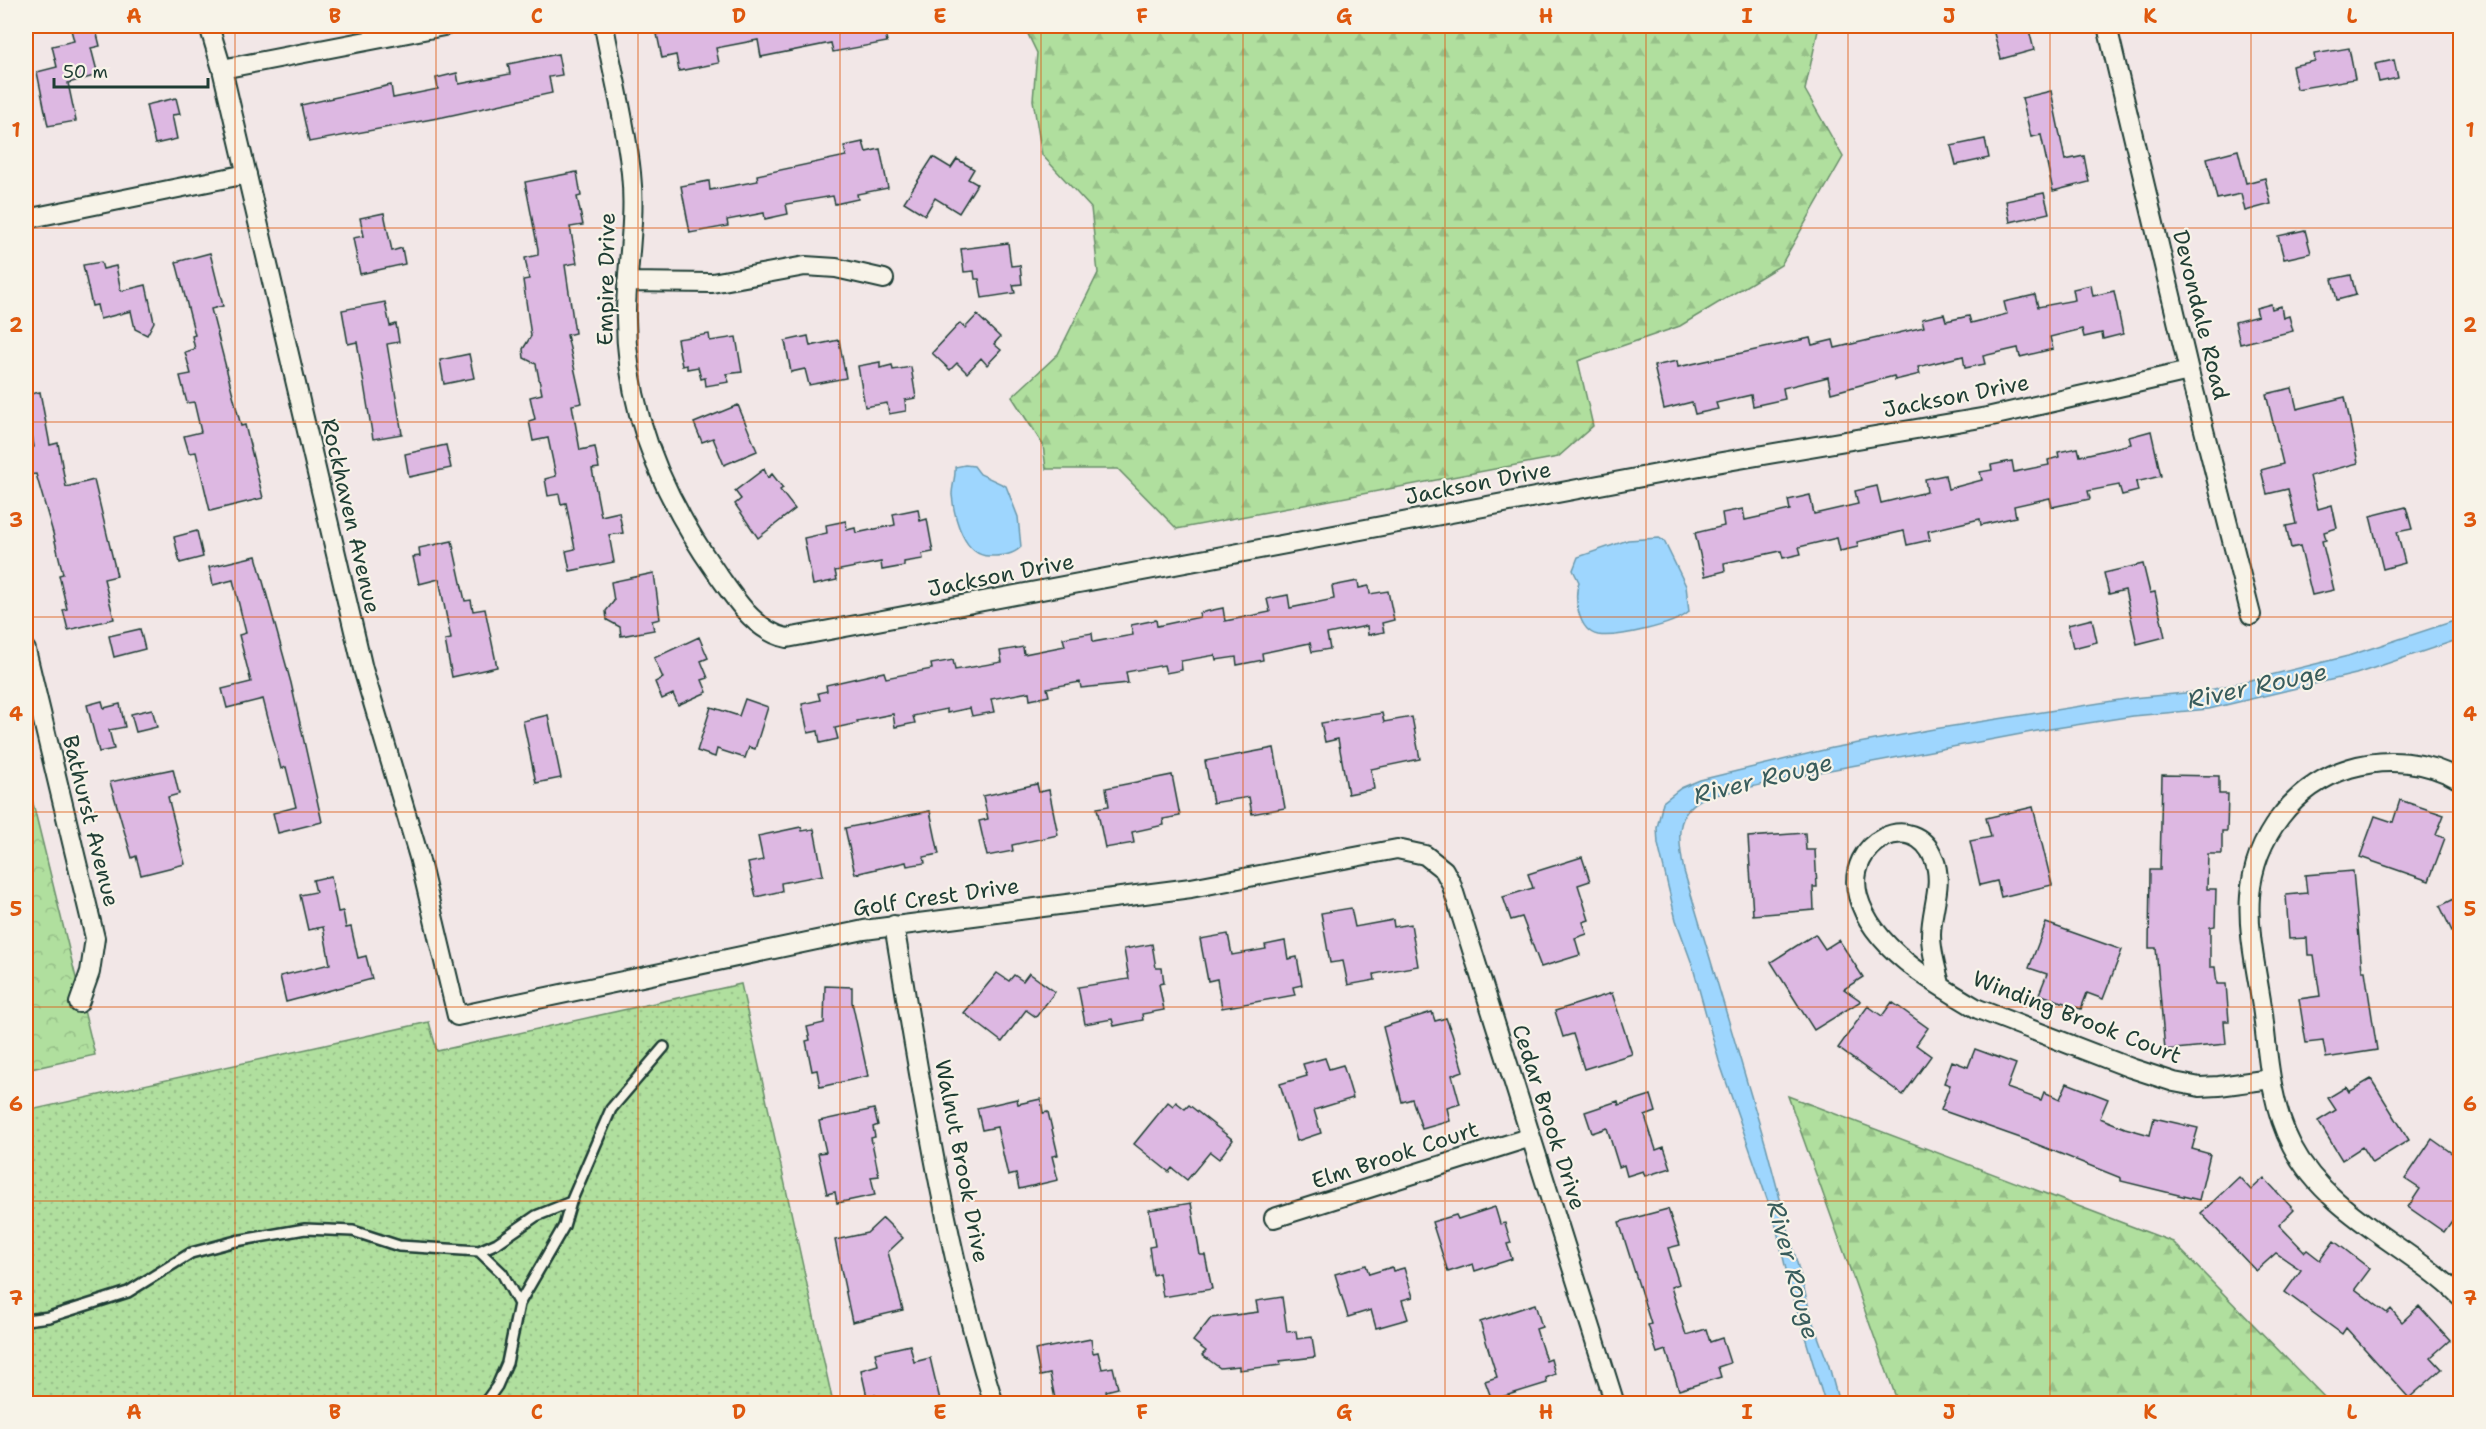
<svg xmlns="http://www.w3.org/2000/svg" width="2486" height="1429" viewBox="0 0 2486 1429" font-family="'Shantell Sans',sans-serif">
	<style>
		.grass { fill: url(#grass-dots); stroke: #688e69; stroke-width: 1.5 }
		.forest { fill: url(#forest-firs); stroke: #688e69; stroke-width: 1.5 }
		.park { fill: url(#park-crowns); stroke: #688e69; stroke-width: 1.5 }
		.water { fill: #9ed6fe; stroke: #6b99ad; stroke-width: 1.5 }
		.building { fill: #ddb8e2; stroke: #1f3d34; stroke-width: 1.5 }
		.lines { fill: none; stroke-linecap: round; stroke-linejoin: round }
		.lane-casing { stroke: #1f3d34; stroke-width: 14 }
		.street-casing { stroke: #1f3d34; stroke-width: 22 }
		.lane { stroke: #f7f3e8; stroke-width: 9 }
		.street { stroke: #f7f3e8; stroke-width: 18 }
		.grid { fill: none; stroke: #de580e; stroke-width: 1.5; stroke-opacity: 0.55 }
		.labels { text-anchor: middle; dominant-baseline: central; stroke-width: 4.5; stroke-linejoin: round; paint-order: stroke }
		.street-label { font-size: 22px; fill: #1f3d34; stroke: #f7f3e8 }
		.water-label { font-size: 24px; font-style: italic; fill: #385c5c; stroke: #f7f3e8 }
		.neatline { fill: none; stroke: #de580e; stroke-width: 2 }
		.grid-label { font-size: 20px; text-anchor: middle; font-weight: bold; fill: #de580e }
	</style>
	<defs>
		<pattern id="grass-dots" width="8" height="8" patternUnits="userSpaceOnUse" patternTransform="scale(1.5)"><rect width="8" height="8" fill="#b0df9e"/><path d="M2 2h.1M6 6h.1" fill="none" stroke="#97c089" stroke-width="1.8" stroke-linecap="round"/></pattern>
		<pattern id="forest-firs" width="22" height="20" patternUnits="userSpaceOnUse" patternTransform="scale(1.5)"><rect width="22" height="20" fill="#b0df9e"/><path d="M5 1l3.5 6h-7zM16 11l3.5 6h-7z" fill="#97c089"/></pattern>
		<pattern id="park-crowns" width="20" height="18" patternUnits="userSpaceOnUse" patternTransform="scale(1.5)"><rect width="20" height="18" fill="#b0df9e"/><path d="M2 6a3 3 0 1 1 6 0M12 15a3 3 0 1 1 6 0" fill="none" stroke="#97c089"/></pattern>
	</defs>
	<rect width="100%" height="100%" fill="#f2e7e7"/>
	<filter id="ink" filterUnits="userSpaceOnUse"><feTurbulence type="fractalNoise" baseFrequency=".0167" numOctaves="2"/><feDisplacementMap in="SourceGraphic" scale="12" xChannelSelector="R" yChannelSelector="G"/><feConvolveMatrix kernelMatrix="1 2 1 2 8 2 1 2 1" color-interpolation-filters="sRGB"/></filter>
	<g filter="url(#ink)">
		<path class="grass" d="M741 984 833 1403H26V1111L429 1022 437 1051Z"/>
		<path class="forest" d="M1024 26H1819L1805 90 1843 157 1781 265 1680 326 1578 361 1593 426 1558 457 1177 529 1118 469H1046L1043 445 1012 397 1058 354 1098 273 1091 208 1042 155 1033 100 1037 53Z
			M1788 1096 2173 1242 2330 1403H1898Z"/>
		<path class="park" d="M26 775 95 1055 26 1070Z"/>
		<path class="water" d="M965 465 974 466 980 474 1006 486 1018 517 1021 547C1013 555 1002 556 991 556 964 558 954 517 952 495 952 485 956 477 955 467Z
			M1659 538 1664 541 1686 586 1689 612C1675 625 1617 638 1598 635 1578 631 1573 597 1579 582L1573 570 1578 557 1628 540Z
			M2460 619V639L2356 674 2209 709 2133 716 2037 731 1814 773 1706 797C1673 811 1678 841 1684 871L1766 1146 1813 1323 1829 1366 1839 1403H1825L1790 1287 1775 1222 1719 1061 1692 964 1676 920 1658 844 1657 828 1663 802 1681 788 1700 780 1832 748 1934 729 2132 698 2206 691 2348 656Z"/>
		<path class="building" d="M70 26H95L100 46 91 48 98 75 68 83 76 121 48 126 37 72 57 67 52 46 74 41Z
			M701 26H884L887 42 833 52 831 43 761 57 758 40 716 48 719 63 679 71 676 55 662 58 657 34Z
			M1992 26H2028L2034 50 2001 59Z
			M2349 48 2355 79 2297 89 2292 66 2315 61 2314 54Z
			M558 54 562 75 549 77 552 93 443 117 309 142 301 105 391 85 393 98 438 89 436 78 457 73 459 84 510 74 508 64Z
			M2394 60 2398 78 2379 82 2375 64Z
			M2051 91 2065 160 2084 156 2089 182 2053 191 2041 135 2031 137 2022 98Z
			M176 98 180 114 172 115 177 139 155 144 146 105Z
			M1985 139 1989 158 1956 165 1951 146Z
			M863 142 866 152 880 149 888 188 857 194 858 199 835 204 833 196 786 204 788 214 765 219 764 213 727 220 728 226 690 233 681 186 709 181 710 190 758 181 757 175 846 156 844 146Z
			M2238 150 2246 183 2265 178 2271 204 2245 211 2241 194 2217 199 2207 158Z
			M933 157 951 168 957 159 974 169 968 179 977 184 959 213 935 198 925 215 904 202Z
			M577 172 581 196 577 197 583 225 570 227 577 263 565 265 575 333 567 335 582 403 572 405 580 450 595 447 599 468 592 469 601 516 619 512 623 533 609 535 614 562 570 571 566 551 575 549 566 503 561 504 559 494 548 496 545 479 556 476 548 438 533 441 529 421 535 419 530 397 542 394 536 364 524 358 523 349 531 336 523 280 529 279 525 258 538 255V249L525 182Z
			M2044 193 2049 213 2010 222 2006 201Z
			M384 213 392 251 402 248 405 264 360 274 353 238 364 236 360 218Z
			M2305 230 2311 253 2284 259 2278 236Z
			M1008 243 1011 266 1020 265 1022 284 1013 285 1015 293 982 298 979 279H975L974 271 964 272 961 249Z
			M210 253 223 306 211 309 241 426 245 425 263 498 210 511 196 452 189 453 184 436 201 432 194 402 187 403 180 376 191 374 185 352 195 349 192 336 195 335 176 262Z
			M101 262 103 269 116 266 121 291 146 285 154 322 147 335 135 329 131 311 100 319 97 305 92 306 83 265Z
			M2351 275 2356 295 2337 300 2332 279Z
			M2091 285 2093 296 2114 291 2123 334 2103 339 2102 333 2084 337 2082 329 2050 337 2053 349 2020 357 2018 348 1983 356 1985 364 1965 368 1963 356 1918 367 1920 374 1895 380 1894 376 1831 393 1828 377 1783 388 1785 399 1753 406 1751 395 1716 403 1718 409 1695 414 1692 402 1664 409 1654 366 1677 361 1678 367 1810 338 1812 345 1833 340 1835 348 1924 327 1922 319 1944 314 1946 321 1969 316 1971 323 2007 314 2004 302 2035 295 2038 307 2075 300 2073 289Z
			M385 302 390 326 396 324 399 342 387 344 402 434 373 439 357 342 348 344 342 310Z
			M2271 304 2272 309 2281 306 2283 318 2289 316 2293 331 2240 344 2235 322 2258 316 2256 308Z
			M977 315 1000 337 994 344 1001 350 987 365 981 358 967 373 957 363 950 370 932 353 960 323 965 328Z
			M709 334 710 341 736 337 742 372 726 374 729 382 706 386 705 378 701 379 698 367 687 369V365L682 366 677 339Z
			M808 336 810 346 839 340 846 378 809 385 805 369 791 372 785 341Z
			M469 354 474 378 444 384 440 360Z
			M880 362V368L892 365 893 370 911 367 916 398 905 400 906 411 889 414 887 403 865 407 858 366Z
			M2292 388 2297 409 2345 397 2358 463 2310 476 2318 509 2332 505 2337 528 2324 532 2326 540 2322 541 2334 590 2312 595 2300 546 2291 548 2286 526 2296 524 2288 489 2267 494 2261 470 2283 464 2266 394Z
			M40 392 50 445 58 443 66 487 94 480 117 576 104 579 114 619 68 630 63 610 67 609 59 575 63 574 53 533 36 474 28 475 26 468V449L34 447 26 395Z
			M738 405 757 451 724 465 713 438 702 442 694 423Z
			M2151 431 2161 476 2136 482 2138 491 2122 495 2119 485 2088 491 2090 499 2052 507 2050 498 2014 506 2016 517 1981 525 1980 519 1928 531 1930 540 1907 545 1904 531 1857 542 1858 547 1840 551 1837 538 1799 547 1801 554 1783 558 1781 551 1724 563 1725 571 1705 576 1695 533 1724 526 1722 513 1743 509 1745 520 1790 510 1788 500 1810 495 1814 514 1858 504 1855 491 1877 486 1881 503 1927 492 1925 479 1945 475 1948 489 1982 480 1980 472 1992 470 1991 465 2012 461 2014 472 2049 465 2048 460 2059 457 2058 452 2078 448 2080 456 2131 444 2129 437Z
			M446 445 451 468 409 477 405 454Z
			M764 469 768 478 772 474 783 488 780 490 795 509 758 538 735 504 741 499 735 491Z
			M2406 507 2412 529 2397 532 2405 563 2383 569 2370 516Z
			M918 509 920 521 927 519 933 552 922 554 923 559 904 562V566L882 570 881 562 835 571 837 580 813 585 804 538 827 533 826 525 846 521 847 530 855 528 856 533 895 525 893 514Z
			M197 531 203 557 180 563 174 537Z
			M452 541 465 601 471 600 473 611 485 609 497 667 452 677 445 640 451 639 439 579 419 584 413 557 420 556 419 548Z
			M256 556 291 683 322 822 278 833 273 813 296 807 286 767 281 769 263 699 227 708 222 689 251 682 239 635 246 633 233 580 213 585 209 567Z
			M2143 564 2150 593 2155 592 2165 637 2137 644 2125 590 2109 594 2104 573Z
			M654 573 660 619 652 621 654 630 621 636 620 627 607 620 606 611 614 601 611 582Z
			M1358 581 1359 588 1369 586 1370 594 1388 591 1394 620 1382 623 1384 632 1368 635 1367 626 1327 634 1330 649 1312 652 1310 643 1262 653 1263 660 1237 665 1236 657 1216 660 1215 655 1181 661 1182 670 1166 673 1164 665 1126 672 1128 683 1081 688 1080 682 1047 688 1049 696 1030 700 1029 692 991 699 994 712 972 716 970 708 947 713V709L913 716 915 723 895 727 893 714 857 721 858 723 835 728 838 739 820 743 818 731 808 733 802 704 820 700 818 693 827 691 826 685 884 672 886 678 932 669 931 664 953 660 955 670 1002 662 1000 651 1023 647 1024 654 1065 646 1063 638 1092 633 1093 642 1133 635 1131 625 1156 620 1157 626 1200 617 1199 613 1223 608 1225 621 1270 612 1267 599 1288 595 1290 608 1334 599 1332 586Z
			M2092 619 2097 642 2073 648 2068 625Z
			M140 629 145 649 114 657 109 636Z
			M699 637 708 658 701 661 708 678 702 680 707 692 678 705 673 694 662 699 655 682 663 678 654 658Z
			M745 699 768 707 755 749 749 747 745 758 717 749 715 757 697 751 711 707 739 716Z
			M102 701 104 708 120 704 125 727 109 730 114 749 99 752 87 705Z
			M152 709 157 727 136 732 131 714Z
			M1382 713 1384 722 1412 717 1420 759 1371 769 1374 789 1348 794 1338 739 1325 742 1321 723Z
			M548 715 561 778 536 783 523 721Z
			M1274 748 1285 808 1252 814 1249 797 1213 803 1205 761Z
			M173 769 179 794 168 797 185 864 141 875 136 856 132 858 110 782Z
			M1172 775 1180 816 1163 819 1164 825 1132 832 1134 843 1105 848 1097 808 1109 806 1106 788Z
			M2162 775 2219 776V794H2228L2227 831H2222V854H2208L2207 889H2216L2215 926 2210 927V967H2215L2217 984H2226L2229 1021H2224L2226 1044 2165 1050 2156 948H2149L2150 870H2160Z
			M1037 784 1039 792 1049 790 1058 835 1012 845 1013 851 987 856 979 821 988 819 983 796Z
			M2400 800 2444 815 2436 835 2445 838 2429 881 2360 857 2375 816 2393 822Z
			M2033 807 2052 885 2001 897 1997 881 1980 885 1970 841 1991 837 1986 818Z
			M930 811 939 854 924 857 925 863 907 866 906 862 855 874 845 828Z
			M801 827 802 831 814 829 823 875 781 883 782 891 756 897 748 863 763 860 758 836Z
			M1805 833 1806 850H1815L1817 887H1813L1814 910 1753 915 1748 837Z
			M1582 857 1590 881 1578 885 1589 920 1583 922 1587 934 1575 938 1580 955 1541 967 1522 917 1511 920 1503 897 1533 888 1528 874Z
			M2353 871 2362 971H2365L2377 1050 2326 1058 2323 1041 2306 1043 2299 999 2320 996 2314 955H2308L2307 938 2289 939 2286 895 2307 893 2305 875Z
			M331 876 338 912 343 911 346 928 351 927 358 958 366 956 372 979 286 1002 280 976 330 964 323 927 308 930 300 895 316 892 313 880Z
			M2460 896V948L2440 906Z
			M1351 908 1355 927 1393 920 1394 927 1411 924 1418 966 1374 974 1375 980 1348 985 1343 961 1330 963 1321 913Z
			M2046 923 2122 950 2103 999 2087 993 2081 1009 2039 994 2047 974 2029 968Z
			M1228 934 1232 955 1266 949 1265 945 1285 941 1288 959 1297 957 1302 985 1293 987 1295 995 1222 1008 1217 979 1208 981 1200 939Z
			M1815 934 1825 949 1839 940 1863 977 1844 989 1861 1001 1814 1030 1771 962Z
			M1152 944 1156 968H1162L1164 983 1159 984 1164 1010 1142 1014 1143 1020 1114 1026 1112 1019 1085 1024 1078 987 1129 979 1124 949Z
			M997 973 1009 981 1014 975 1023 981 1029 973 1055 992 1036 1017 1026 1010 1002 1042 964 1013Z
			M825 986 852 987V1002L868 1076 820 1087 817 1070 812 1071 806 1041 810 1040 807 1027 824 1023Z
			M1612 993 1632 1054 1584 1069 1573 1034 1563 1037 1555 1011Z
			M1892 1002 1928 1028 1916 1045 1931 1056 1903 1095 1838 1048 1868 1006 1882 1016Z
			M1432 1012 1435 1021 1446 1018 1452 1034 1463 1071 1452 1075 1460 1104 1447 1108 1450 1121 1422 1129 1412 1099 1402 1102 1383 1027Z
			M1975 1049 2016 1064 2007 1088 2041 1100 2044 1092 2060 1099 2067 1083 2108 1099 2100 1118 2125 1128 2150 1135 2154 1118 2198 1128 2192 1149 2210 1154 2199 1200 2121 1181V1178L2026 1140 1941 1110 1950 1085 1944 1083 1952 1061 1968 1067Z
			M1325 1058 1329 1069 1343 1065 1353 1098 1314 1110 1321 1133 1297 1141 1280 1084 1307 1076 1303 1064Z
			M2371 1079 2409 1140 2372 1163 2362 1147 2342 1160 2318 1121 2336 1110 2328 1098 2346 1087 2349 1092Z
			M1651 1095 1656 1112 1645 1116 1656 1150 1664 1147 1671 1168 1645 1176 1643 1171 1627 1176 1624 1165 1619 1167 1607 1128 1592 1133 1585 1112 1618 1101 1619 1105Z
			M1017 1099 1018 1104 1041 1099 1043 1113 1048 1112 1058 1155 1052 1156 1058 1180 1019 1189 1016 1174 1008 1176 997 1127 982 1130 977 1108Z
			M1168 1102 1173 1106 1176 1102 1185 1109 1189 1105 1233 1140 1219 1159 1210 1152 1187 1180 1172 1168 1169 1172 1134 1144Z
			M874 1109 878 1125 873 1127 875 1137 871 1138 879 1176 871 1177 875 1195 837 1203 835 1192 827 1194 818 1153 826 1152 819 1121Z
			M2432 1139 2460 1159V1222L2454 1218 2444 1232 2408 1207 2420 1189 2405 1179Z
			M2239 1177 2251 1190 2264 1178 2294 1210 2279 1225 2305 1252 2307 1250 2320 1260 2334 1241 2370 1269 2355 1289 2387 1313 2391 1309 2402 1322 2419 1306 2450 1340 2431 1357 2442 1369 2409 1398 2346 1328 2342 1334 2285 1292 2301 1270 2276 1253 2256 1271 2201 1213Z
			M1191 1203 1200 1255H1205L1212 1289 1163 1297 1159 1273 1153 1275 1149 1247 1155 1246 1149 1210Z
			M1495 1207 1500 1224 1505 1223 1511 1243 1507 1244 1512 1259 1475 1271 1473 1264 1448 1272 1432 1222 1456 1215 1458 1219Z
			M1668 1209 1680 1245 1668 1248 1679 1284 1671 1287 1686 1335 1706 1329 1710 1342 1722 1338 1730 1363 1718 1367 1721 1377 1679 1390 1666 1350 1657 1353 1648 1325 1651 1324 1619 1222Z
			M883 1218 903 1238 888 1252 903 1310 852 1322 835 1240 867 1233Z
			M1366 1265 1369 1274 1392 1267 1393 1271 1404 1268 1413 1297 1402 1300 1408 1319 1376 1328 1371 1310 1348 1317 1335 1274Z
			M1282 1297 1287 1332 1296 1331 1297 1339 1312 1337 1315 1357 1280 1361 1281 1365 1239 1370V1366L1220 1368 1202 1355 1206 1351 1193 1341 1211 1318 1258 1312 1256 1301Z
			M1535 1304 1542 1327 1536 1329 1546 1361 1551 1359 1555 1374 1546 1378 1547 1383 1492 1400 1485 1381 1497 1377 1480 1322Z
			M1091 1339 1093 1353 1098 1352 1102 1369 1113 1367 1118 1388 1106 1391 1108 1404H1063L1062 1398 1055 1399 1050 1374 1040 1376 1035 1350Z
			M910 1345 914 1362 930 1358 941 1404H877L875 1395 867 1397 861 1370 878 1365 875 1353Z"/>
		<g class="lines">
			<defs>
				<path id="lane" d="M479 1251 502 1273 519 1304
					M26 1320 49 1317 128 1292 191 1253 236 1241 305 1229 353 1231 399 1246 479 1251 497 1243 536 1216 571 1202
					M484 1404 497 1386 507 1363 519 1304 564 1226 571 1202 611 1109 664 1047"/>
				<path id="street" d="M209 26 222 69 363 669 419 857 457 1016 864 930 1191 888 1397 849 1425 855 1444 870 1451 883 1615 1404
					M604 26C613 74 626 124 631 173 636 219 627 265 626 310 624 407 661 494 716 572 735 598 754 631 787 638L1716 463 1987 417 2189 371
					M2107 26 2189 371 2251 615
					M222 69 444 26
					M26 219 247 174
					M627 282 712 283 805 266 836 268 884 279
					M26 650 95 938 90 972 79 1003
					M2460 780C2428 761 2386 757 2350 768 2294 785 2254 838 2250 896 2247 934 2258 976 2263 1014 2268 1058 2271 1106 2292 1146 2328 1215 2407 1244 2460 1296
					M894 925C921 1086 945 1248 994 1404
					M1940 984C1936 968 1931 952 1931 935 1931 909 1944 884 1934 859 1914 807 1844 842 1858 896 1872 948 1935 984 1978 1009L2131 1068 2174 1082 2200 1087 2219 1086 2271 1079
					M1274 1218 1531 1137"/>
			</defs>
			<use href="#lane" class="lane-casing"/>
			<use href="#street" class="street-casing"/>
			<use href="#lane" class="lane"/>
			<use href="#street" class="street"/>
		</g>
	</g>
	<path class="grid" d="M235 26V1404M436 26V1404M638 26V1404M840 26V1404M1041 26V1404M1243 26V1404M1445 26V1404M1646 26V1404M1848 26V1404M2050 26V1404M2251 26V1404M26 228H2460M26 422H2460M26 617H2460M26 812H2460M26 1007H2460M26 1201H2460"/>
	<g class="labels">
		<g class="street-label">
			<text transform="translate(606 279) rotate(-89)">Empire Drive</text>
			<text transform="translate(2201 315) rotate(76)">Devondale Road</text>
			<text transform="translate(1956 396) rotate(-11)">Jackson Drive</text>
			<text transform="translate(1478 483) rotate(-11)">Jackson Drive</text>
			<text transform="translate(351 516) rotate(77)">Rockhaven Avenue</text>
			<text transform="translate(1001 575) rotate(-11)">Jackson Drive</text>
			<text transform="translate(91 821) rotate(76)">Bathurst Avenue</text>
			<text transform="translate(936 897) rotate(-8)">Golf Crest Drive</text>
			<text transform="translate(2077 1017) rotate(21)">Winding Brook Court</text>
			<text transform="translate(1549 1117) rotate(72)">Cedar Brook Drive</text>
			<text transform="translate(1395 1155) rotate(-18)">Elm Brook Court</text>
			<text transform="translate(962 1161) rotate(79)">Walnut Brook Drive</text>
		</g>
		<g class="water-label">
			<text transform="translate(2257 686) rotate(-12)">River Rouge</text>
			<text transform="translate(1763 779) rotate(-14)">River Rouge</text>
			<text transform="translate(1793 1270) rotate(75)">River Rouge</text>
		</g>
	</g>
	<rect width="2486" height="1429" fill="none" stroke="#f7f3e8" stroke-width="66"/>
	<path d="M54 78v9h154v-9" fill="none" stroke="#1f3d34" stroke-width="3"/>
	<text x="63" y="78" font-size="18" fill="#1f3d34" stroke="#f7f3e8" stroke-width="4.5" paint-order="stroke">50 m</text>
	<rect x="33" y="33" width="2420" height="1363" class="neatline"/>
	<g class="grid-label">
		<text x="134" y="23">A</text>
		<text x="335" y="23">B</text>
		<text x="537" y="23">C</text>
		<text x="739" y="23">D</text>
		<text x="940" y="23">E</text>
		<text x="1142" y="23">F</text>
		<text x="1344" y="23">G</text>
		<text x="1546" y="23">H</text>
		<text x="1747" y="23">I</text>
		<text x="1949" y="23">J</text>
		<text x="2150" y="23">K</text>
		<text x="2352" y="23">L</text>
		<text x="16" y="137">1</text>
		<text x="2470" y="137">1</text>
		<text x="16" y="332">2</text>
		<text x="2470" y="332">2</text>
		<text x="16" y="527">3</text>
		<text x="2470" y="527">3</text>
		<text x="16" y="721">4</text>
		<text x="2470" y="721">4</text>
		<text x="16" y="916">5</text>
		<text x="2470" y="916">5</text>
		<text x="16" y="1111">6</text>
		<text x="2470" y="1111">6</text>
		<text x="16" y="1305">7</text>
		<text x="2470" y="1305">7</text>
		<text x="134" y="1419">A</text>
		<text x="335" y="1419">B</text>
		<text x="537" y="1419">C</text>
		<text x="739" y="1419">D</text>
		<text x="940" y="1419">E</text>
		<text x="1142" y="1419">F</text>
		<text x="1344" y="1419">G</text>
		<text x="1546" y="1419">H</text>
		<text x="1747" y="1419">I</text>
		<text x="1949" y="1419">J</text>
		<text x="2150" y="1419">K</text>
		<text x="2352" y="1419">L</text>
	</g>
</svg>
